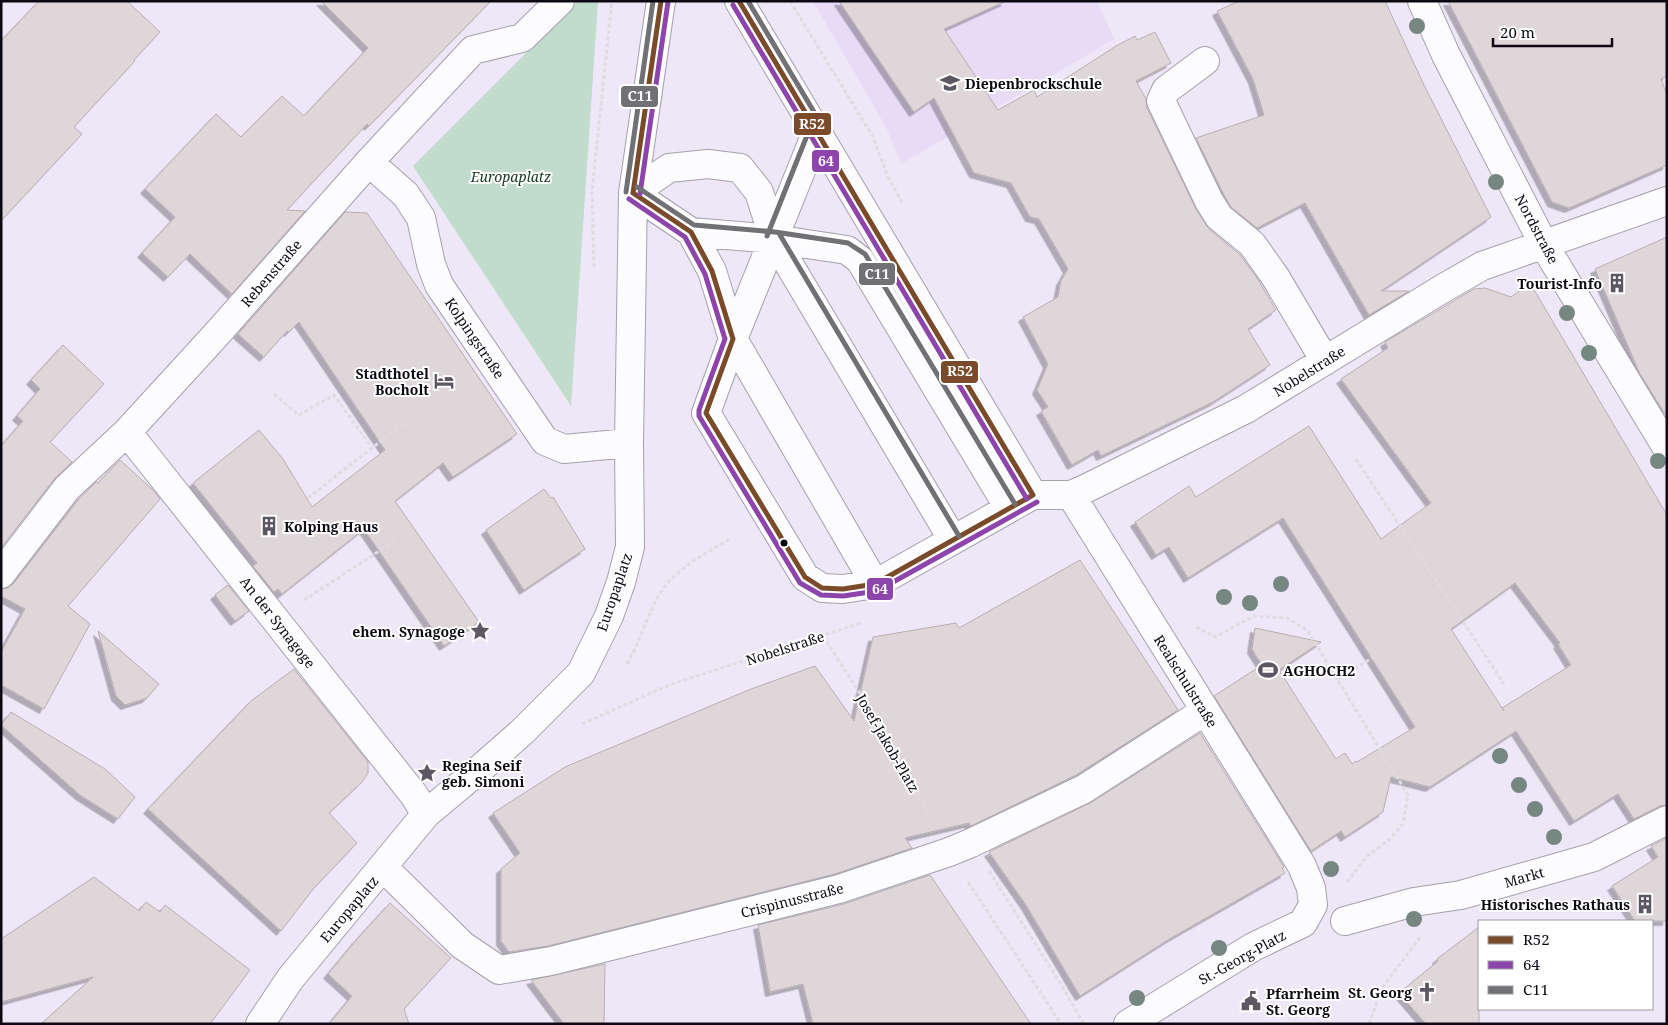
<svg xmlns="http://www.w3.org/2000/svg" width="1668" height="1025" viewBox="0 0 1668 1025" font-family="'Noto Serif',serif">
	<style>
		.built { fill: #e7dbf6 }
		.green { fill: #c1dbcc }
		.building { fill: #dfd6da; stroke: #b7afb2; fill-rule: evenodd; filter: url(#shadow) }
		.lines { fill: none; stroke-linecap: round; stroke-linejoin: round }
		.minor-casing { stroke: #a5a0ac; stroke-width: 30 }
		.path { stroke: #dedce1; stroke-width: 3; stroke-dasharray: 4 2.5; stroke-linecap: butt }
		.minor { stroke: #fcfbfe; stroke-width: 28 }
		.bus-1-casing { stroke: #fff; stroke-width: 9 }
		.bus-2-casing { stroke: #fff; stroke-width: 9 }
		.bus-3-casing { stroke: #fff; stroke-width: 9 }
		.bus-1 { stroke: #7a4b2a; stroke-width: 5 }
		.bus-2 { stroke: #8e44ad; stroke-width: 5 }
		.bus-3 { stroke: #707075; stroke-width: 5 }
		.tree { fill: #768680 }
		.bus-dot { fill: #0d0913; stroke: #fff; stroke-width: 2 }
		.labels { text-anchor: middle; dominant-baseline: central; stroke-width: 4; stroke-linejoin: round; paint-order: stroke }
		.poi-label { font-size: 14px; font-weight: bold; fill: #0d0913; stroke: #fff; text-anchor: start }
		.park-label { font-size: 14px; font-style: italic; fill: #14361f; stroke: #fff }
		.street-label { font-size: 14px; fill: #0d0913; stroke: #fff }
		.line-badge { stroke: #fff; stroke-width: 2 }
		.badge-label { font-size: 14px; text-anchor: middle; font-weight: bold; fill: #fff }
	</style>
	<defs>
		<filter id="shadow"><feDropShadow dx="-4.5" dy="4.5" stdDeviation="0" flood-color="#0004"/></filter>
	</defs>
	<rect width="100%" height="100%" fill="#eee7f7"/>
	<path class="built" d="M813 1H1097L1114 39 901 164 886 127Z"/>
	<path class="green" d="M578 1H598L571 406 413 166Z"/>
	<path class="building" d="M39 1H127L160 32 134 60 135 61 74 127 82 134 1 221V41Z
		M321 1H491L369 126 367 124 287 210 305 211 232 294 190 254 168 277 142 253 175 217 145 189 216 114 241 137 282 96 304 116 368 48Z
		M839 1H1006L944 29 998 110 1034 90 1037 97 1116 46 1135 36 1137 40 1155 32 1171 63 1136 81 1146 99 1147 108 1196 209 1209 229 1240 255 1257 278 1276 310 1248 329 1270 365 1213 402 1101 456 1098 450 1072 465 1041 411 1048 407 1037 390 1048 364 1023 317 1058 297 1061 281 1068 269 1039 219 1030 217 1011 183 974 173 934 98 914 112Z
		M1239 1H1385L1424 85 1491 217 1381 291H1409L1369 315 1305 203 1257 228 1231 207 1223 193 1196 138 1264 115 1253 79 1217 11Z
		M1448 1H1667V76L1661 79 1667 95V165L1569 208 1552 202Z
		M345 212 367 213 517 434 453 477 443 463 395 501 479 622 444 646 364 529 282 594 278 589 274 592 253 566 257 563 193 483 259 430 283 459 312 507 385 450 299 322 289 332 287 331 264 357 238 334Z
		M1667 237V417L1640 374 1595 269Z
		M1530 283 1667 515V805L1660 806 1634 819 1618 794 1574 821 1516 731 1430 787 1391 777 1383 812 1345 837 1341 831 1311 851 1214 696 1262 665 1252 649 1255 628 1321 642 1279 670 1336 759 1345 753 1352 764 1356 761 1357 762 1415 727 1283 518 1188 578 1169 547 1156 555 1135 522 1189 486 1196 497 1309 426 1381 539 1431 503 1341 379 1388 348 1385 342 1474 289 1485 288 1511 297ZM1515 583 1560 643 1558 644 1571 665 1502 708 1504 711 1451 629Z
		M63 345 104 384 50 442 72 462 55 478 1 548V446L23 421 17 416 40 389 31 380Z
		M120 460 152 489 160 499 68 606 90 624 44 709 1 685V652L25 609 1 596V589L7 588 13 584 79 499 96 482 98 483Z
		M544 489 551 498 553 497 585 549 524 590 486 530Z
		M1080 560 1178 710 1076 775 971 826 969 823 905 838 912 848 835 874 548 946 509 952 501 941V869L520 853 493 813 565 767 751 689 815 666 854 721 873 637 956 623 959 628Z
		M228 585 249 611 235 621 215 595Z
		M98 631 159 684 147 698 125 705 116 696Z
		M294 669 368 762V773L362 782 329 813 357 843 314 888 281 931 148 809 251 701Z
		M11 712 105 769 135 797 118 819 80 795 1 725Z
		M1200 733 1284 867 1282 868 1285 873 1171 938 1080 996 1026 905 989 852 1092 802Z
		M1667 838V921H1635L1612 886 1658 857 1651 846Z
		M930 875 1031 1024H813L803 984 770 992 758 925 844 904Z
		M94 877 139 911 146 902 160 912 165 905 250 970 210 1024H41L93 977 1 1002V939Z
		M390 903 451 958 404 1009 409 1024H329L352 996 328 974 358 938Z
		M1479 927V1024H1426L1399 993 1438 961 1437 959Z
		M605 964 604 1024H564L531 980Z"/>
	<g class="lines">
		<defs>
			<path id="minor" d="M739 1 1033 495
				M1422 1 1446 55 1544 245 1667 448
				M1205 61 1166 90 1161 101 1209 201 1219 217 1252 244 1276 278 1325 361
				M817 131 733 339 706 413 805 577 822 588 843 589 875 584 1033 495H1071L1087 488 1246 409 1442 289 1482 266 1667 201
				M369 162 406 195 421 218 431 264 439 285 545 441 564 449 629 443
				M633 193 669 168 708 164 740 168 759 192 774 239 953 540
				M633 193 691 232 712 271 733 339 875 584
				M691 232 774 239 847 250 860 260 1009 508
				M127 432 414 795 426 814
				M1071 495 1302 866 1311 888 1313 905 1303 923 1253 947 1128 1024
				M1 574 67 488 127 432 215 336 369 162 473 50 522 38 560 1
				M383 867 462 945 499 970 551 961 839 889 949 852 971 843 1084 789 1205 711
				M1345 921 1414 902 1461 895 1594 857 1667 820
				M260 1024 290 979 426 814 481 768 522 732 581 673 609 616 621 582 630 547 629 443 633 193 661 1"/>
		</defs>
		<use href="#minor" class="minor-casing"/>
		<path class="path" d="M790 1 873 137 888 177 903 204
			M594 267 592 191 612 1
			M274 394 299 415 334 395 372 448
			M1356 459 1504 684
			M308 498 404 423
			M304 600 396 540
			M1196 627 1215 637 1254 616 1287 618 1307 630 1408 795 1403 824 1390 839 1365 858 1348 881V885
			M823 636 888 737 932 820
			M627 664C640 642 646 617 659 595 675 568 706 554 731 538
			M1338 679 1372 658
			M582 724 669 685 861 623
			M989 871 1057 978 1084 1024
			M968 882 1061 1024
			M1369 1024 1382 988 1421 936"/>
		<use href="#minor" class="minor"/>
		<defs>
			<path id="bus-1" d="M739 1 1033 495
				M633 193 691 232 712 271 733 339 706 413 805 577 822 588 843 589 875 584 1033 495
				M633 193 661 1"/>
			<path id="bus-2" d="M733 5 1027 499
				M640 194 668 2
				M629 199 685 237 705 274 725 339 699 410V416L800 583 821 595 843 596 877 591 1037 502"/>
			<path id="bus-3" d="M748 1 823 127
				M637 187 694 225 775 232 848 243 865 254 1015 504
				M626 192 653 1
				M780 235 959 536
				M767 236 810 128"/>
		</defs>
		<use href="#bus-1" class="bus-1-casing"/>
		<use href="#bus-2" class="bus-2-casing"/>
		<use href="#bus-3" class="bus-3-casing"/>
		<use href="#bus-1" class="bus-1"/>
		<use href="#bus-2" class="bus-2"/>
		<use href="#bus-3" class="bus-3"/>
	</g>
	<g class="tree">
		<circle cx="1417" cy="26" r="8"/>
		<circle cx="1496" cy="182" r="8"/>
		<circle cx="1567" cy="313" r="8"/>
		<circle cx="1589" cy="353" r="8"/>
		<circle cx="1658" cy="461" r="8"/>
		<circle cx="1281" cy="584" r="8"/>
		<circle cx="1224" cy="597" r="8"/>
		<circle cx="1250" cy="603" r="8"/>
		<circle cx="1500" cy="756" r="8"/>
		<circle cx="1519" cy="785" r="8"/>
		<circle cx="1535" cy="809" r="8"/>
		<circle cx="1554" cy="837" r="8"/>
		<circle cx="1331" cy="869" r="8"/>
		<circle cx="1414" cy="919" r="8"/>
		<circle cx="1219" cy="948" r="8"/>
		<circle cx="1137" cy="998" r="8"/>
	</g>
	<defs>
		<symbol id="school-bare" viewBox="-9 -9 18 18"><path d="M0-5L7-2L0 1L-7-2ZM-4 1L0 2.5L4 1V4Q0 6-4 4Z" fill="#5c5763" stroke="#fff" stroke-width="2.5" paint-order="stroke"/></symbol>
		<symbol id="building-bare" viewBox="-9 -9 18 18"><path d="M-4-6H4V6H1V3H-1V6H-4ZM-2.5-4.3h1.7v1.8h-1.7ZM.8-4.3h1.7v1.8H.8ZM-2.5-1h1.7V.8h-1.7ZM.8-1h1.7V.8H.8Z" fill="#5c5763" stroke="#fff" stroke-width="2.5" paint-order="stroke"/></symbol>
		<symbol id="hotel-bare" viewBox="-9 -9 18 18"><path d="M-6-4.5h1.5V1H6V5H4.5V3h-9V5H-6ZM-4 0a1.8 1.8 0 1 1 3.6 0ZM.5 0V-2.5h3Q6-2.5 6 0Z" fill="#5c5763" stroke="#fff" stroke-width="2.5" paint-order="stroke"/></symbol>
		<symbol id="sight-bare" viewBox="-9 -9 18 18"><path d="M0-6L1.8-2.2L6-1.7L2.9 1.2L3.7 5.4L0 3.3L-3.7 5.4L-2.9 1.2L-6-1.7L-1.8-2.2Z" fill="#5c5763" stroke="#fff" stroke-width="2.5" paint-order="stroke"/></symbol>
		<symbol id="stadium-bare" viewBox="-9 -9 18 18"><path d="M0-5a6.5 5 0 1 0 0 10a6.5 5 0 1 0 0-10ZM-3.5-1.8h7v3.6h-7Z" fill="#5c5763" stroke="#fff" stroke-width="2.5" paint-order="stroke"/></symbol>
		<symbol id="church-bare" viewBox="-9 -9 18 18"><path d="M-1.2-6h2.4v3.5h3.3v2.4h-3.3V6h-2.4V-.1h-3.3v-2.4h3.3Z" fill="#5c5763" stroke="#fff" stroke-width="2.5" paint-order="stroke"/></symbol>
		<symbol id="civic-bare" viewBox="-9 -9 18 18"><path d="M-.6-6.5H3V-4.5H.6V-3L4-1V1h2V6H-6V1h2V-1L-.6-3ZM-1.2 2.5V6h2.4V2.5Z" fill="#5c5763" stroke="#fff" stroke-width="2.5" paint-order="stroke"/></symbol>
	</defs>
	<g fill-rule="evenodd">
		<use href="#school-bare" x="936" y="69" width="28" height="28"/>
		<use href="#building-bare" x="1603" y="269" width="28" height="28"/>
		<use href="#hotel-bare" x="430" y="367" width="28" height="28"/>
		<use href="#building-bare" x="255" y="512" width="28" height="28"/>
		<use href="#sight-bare" x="466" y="617" width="28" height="28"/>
		<use href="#stadium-bare" x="1254" y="656" width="28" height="28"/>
		<use href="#sight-bare" x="413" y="759" width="28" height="28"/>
		<use href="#building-bare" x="1631" y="890" width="28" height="28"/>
		<use href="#church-bare" x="1413" y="978" width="28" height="28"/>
		<use href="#civic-bare" x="1237" y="987" width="28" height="28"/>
	</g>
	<circle class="bus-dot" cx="784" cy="543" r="4.5"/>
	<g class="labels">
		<g class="poi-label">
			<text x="965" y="83">Diepenbrockschule</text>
			<text x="1602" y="283" text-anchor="end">Tourist-Info</text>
			<text x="429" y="373" text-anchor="end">Stadthotel<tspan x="429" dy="16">Bocholt</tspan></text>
			<text x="284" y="526">Kolping Haus</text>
			<text x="465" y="631" text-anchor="end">ehem. Synagoge</text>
			<text x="1283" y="670">AGHOCH2</text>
			<text x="442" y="765">Regina Seif<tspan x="442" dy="16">geb. Simoni</tspan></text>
			<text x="1630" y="904" text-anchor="end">Historisches Rathaus</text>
			<text x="1412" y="992" text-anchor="end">St. Georg</text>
			<text x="1266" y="993">Pfarrheim<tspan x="1266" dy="16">St. Georg</tspan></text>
		</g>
		<g class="park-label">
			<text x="511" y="176">Europaplatz</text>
		</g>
		<g class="street-label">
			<text transform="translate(1537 229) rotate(62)">Nordstraße</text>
			<text transform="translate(271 273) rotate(-49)">Rebenstraße</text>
			<text transform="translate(475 338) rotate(56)">Kolpingstraße</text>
			<text transform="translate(1309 371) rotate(-32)">Nobelstraße</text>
			<text transform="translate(614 592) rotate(-71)">Europaplatz</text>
			<text transform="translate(278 622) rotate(52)">An der Synagoge</text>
			<text transform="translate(785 648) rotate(-18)">Nobelstraße</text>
			<text transform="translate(1186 681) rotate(58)">Realschulstraße</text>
			<text transform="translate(888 743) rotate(60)">Josef-Jakob-Platz</text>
			<text transform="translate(1524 877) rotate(-16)">Markt</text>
			<text transform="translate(792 900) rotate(-14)">Crispinusstraße</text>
			<text transform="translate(349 909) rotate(-50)">Europaplatz</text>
			<text transform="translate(1242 957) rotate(-29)">St.-Georg-Platz</text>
		</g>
	</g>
	<g class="line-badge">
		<rect x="620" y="85" width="39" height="23" rx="5" fill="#707075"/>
		<rect x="793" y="112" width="39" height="24" rx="5" fill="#7a4b2a"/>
		<rect x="811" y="149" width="29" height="24" rx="5" fill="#8e44ad"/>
		<rect x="858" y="262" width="38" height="24" rx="5" fill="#707075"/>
		<rect x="940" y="360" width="39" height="24" rx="5" fill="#7a4b2a"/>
		<rect x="866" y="577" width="28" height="24" rx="5" fill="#8e44ad"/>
	</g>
	<g class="badge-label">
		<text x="640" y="101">C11</text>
		<text x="812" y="129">R52</text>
		<text x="826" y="166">64</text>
		<text x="877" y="279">C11</text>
		<text x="960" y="376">R52</text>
		<text x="880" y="594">64</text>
	</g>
	<rect width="1668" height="1025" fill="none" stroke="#0d0913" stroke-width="5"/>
	<rect x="1478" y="920" width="175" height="90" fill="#ffffff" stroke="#9e9da1"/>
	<rect x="1488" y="936" width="25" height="8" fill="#7a4b2a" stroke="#9e9da1"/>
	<text x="1523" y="945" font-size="15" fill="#0d0913">R52</text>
	<rect x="1488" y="961" width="25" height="8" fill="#8e44ad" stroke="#9e9da1"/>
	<text x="1523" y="970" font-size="15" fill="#0d0913">64</text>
	<rect x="1488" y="986" width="25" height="8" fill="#707075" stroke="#9e9da1"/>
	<text x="1523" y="995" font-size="15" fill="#0d0913">C11</text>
	<path d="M1493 38v8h119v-8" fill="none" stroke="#0d0913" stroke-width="2.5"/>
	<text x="1500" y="38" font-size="15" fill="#0d0913" stroke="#ffffff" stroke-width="4" paint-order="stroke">20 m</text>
</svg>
